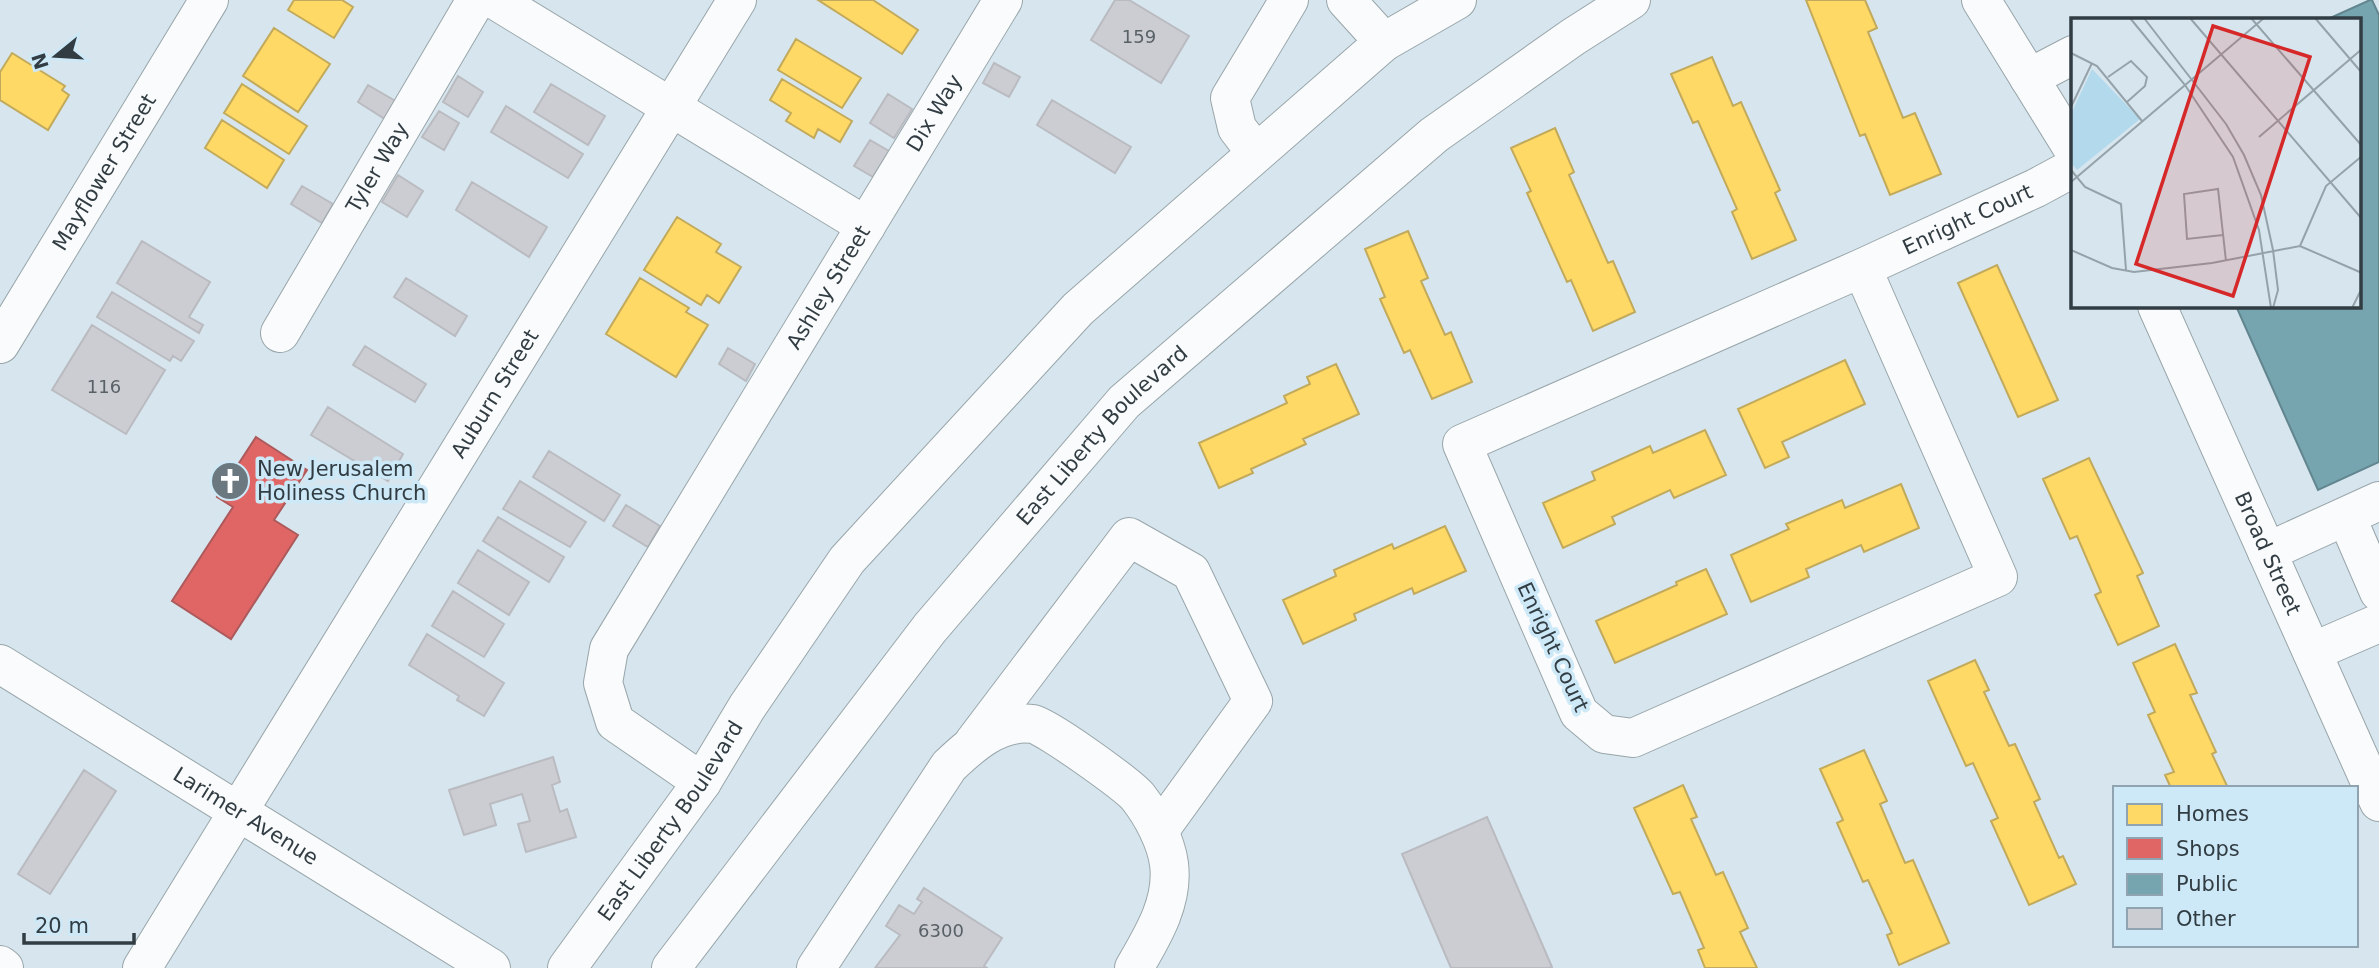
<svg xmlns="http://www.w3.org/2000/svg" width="2379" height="968" viewBox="0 0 2379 968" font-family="'DejaVu Sans',sans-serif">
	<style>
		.homes { fill: #ffd966; stroke: #c2aa5c; stroke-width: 2 }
		.shops { fill: #e06666; stroke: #ac5a5c; stroke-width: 2 }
		.public { fill: #76a5af; stroke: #62868f; stroke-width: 2 }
		.building { fill: #cccdd2; stroke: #babbc1; stroke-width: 2 }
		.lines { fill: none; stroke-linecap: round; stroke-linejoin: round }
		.minor-casing { stroke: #99a5aa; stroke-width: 40 }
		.major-casing { stroke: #99a5aa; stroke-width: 40 }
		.minor { stroke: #f9fbfc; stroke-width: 38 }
		.major { stroke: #f9fbfc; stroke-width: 38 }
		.labels { text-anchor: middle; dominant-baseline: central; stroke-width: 7; stroke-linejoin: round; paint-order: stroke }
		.number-label { font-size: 18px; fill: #586167 }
		.street-label { font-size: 21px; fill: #323d43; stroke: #cde9f8 }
		.poi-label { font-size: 21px; fill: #323d43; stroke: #cde9f8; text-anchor: start }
		.inset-road { fill: none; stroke: #95a2aa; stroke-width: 2 }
		.view { fill: #d62828; fill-opacity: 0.15; stroke: #d62828; stroke-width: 3.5 }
		.inset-edge { fill: none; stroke: #323d43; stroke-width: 3.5 }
	</style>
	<rect width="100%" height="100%" fill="#d7e6ee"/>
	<path class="homes" d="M294 0H342L353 7 334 38 288 10Z
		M818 0H873L918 30 902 54Z
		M1806 0H1865L1877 28 1868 32 1903 118 1915 113 1941 174 1890 195 1865 134 1860 136Z
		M274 28 330 64 298 112 243 76Z
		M796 39 861 78 842 108 778 70Z
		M12 53 65 86 62 90 69 95 48 130 0 100V72Z
		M1712 57 1733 106 1741 102 1780 190 1775 193 1796 240 1752 259 1732 212 1737 209 1698 121 1693 123 1671 74Z
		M782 79 852 121 840 142 818 129 814 138 786 121 791 113 770 100Z
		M242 84 307 126 289 154 224 113Z
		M222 120 284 160 267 188 205 148Z
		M1555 128 1574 172 1569 175 1608 263 1613 261 1635 312 1593 331 1571 280 1567 282 1527 193 1531 191 1511 148Z
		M677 217 721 244 716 252 741 267 719 303 707 295 701 305 644 270Z
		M1408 231 1428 278 1421 281 1445 335 1451 332 1472 382 1432 399 1410 350 1404 353 1380 299 1385 297 1365 249Z
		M1997 265 2058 400 2018 417 1958 283Z
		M640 278 689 308 686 312 708 325 676 377 606 334Z
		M1845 360 1865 404 1782 442 1789 457 1765 468 1738 409Z
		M1336 364 1359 414 1303 439 1306 444 1251 469 1253 473 1219 488 1199 443 1287 403 1284 396 1310 384 1307 377Z
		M1705 430 1726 475 1674 498 1670 490 1612 517 1615 524 1563 548 1543 503 1595 480 1592 472 1650 446 1653 453Z
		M2089 458 2143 573 2137 576 2159 626 2118 645 2095 595 2101 592 2077 536 2070 539 2043 479Z
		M1901 484 1919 528 1864 552 1861 545 1806 569 1809 577 1751 602 1731 555 1789 529 1786 524 1842 500 1845 508Z
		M1445 526 1466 571 1414 594 1412 588 1354 614 1356 620 1303 644 1283 600 1336 576 1334 570 1392 544 1394 549Z
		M1706 569 1727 614 1615 663 1596 621 1677 585 1676 582Z
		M2175 644 2197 693 2190 695 2216 752 2212 754 2228 788H2171L2165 775 2174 772 2148 715 2155 712 2133 663Z
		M1975 660 1989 690 1984 692 2009 746 2015 744 2040 799 2034 802 2059 858 2063 856 2076 884 2029 905 1991 821 1998 818 1973 763 1966 766 1928 681Z
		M1864 750 1887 801 1880 804 1905 863 1913 860 1949 943 1899 965 1887 935 1892 933 1868 880 1863 882 1837 823 1843 820 1820 769Z
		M1683 785 1697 817 1691 819 1716 875 1723 872 1748 928 1740 932 1757 968H1705L1698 950 1704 948 1680 892 1673 894 1634 808Z"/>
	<path class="shops" d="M256 437 307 470 274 520 298 535 231 639 172 601 233 507 217 497Z"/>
	<path class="public" d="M2370 0H2372L2379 15V462L2318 490 2236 306H2360V19H2328Z"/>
	<path class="building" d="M1115 0H1129L1189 36 1161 83 1091 40Z
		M994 63 1020 77 1009 97 983 83Z
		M458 76 483 92 468 117 443 102Z
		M551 84 605 116 588 145 534 112Z
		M368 85 399 103 388 121 358 102Z
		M888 94 912 109 894 138 870 123Z
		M1052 100 1131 147 1115 173 1037 125Z
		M506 106 583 154 568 178 491 132Z
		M439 111 459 123 444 150 422 137Z
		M870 140 889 151 873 177 854 166Z
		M398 175 423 191 407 217 382 202Z
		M472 182 547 227 529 257 456 210Z
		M302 186 333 204 322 223 291 204Z
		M142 241 210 282 189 317 203 325 199 333 117 283Z
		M406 278 467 316 455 336 394 297Z
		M112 292 194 341 181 361 173 356 170 361 97 317Z
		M92 325 165 370 126 434 52 390Z
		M365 346 426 384 415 402 353 365Z
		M728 348 755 364 746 381 719 364Z
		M328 407 403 454 388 481 311 435Z
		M549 451 620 495 604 521 533 477Z
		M520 481 586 522 570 547 503 509Z
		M626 505 660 526 648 547 613 526Z
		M498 517 564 557 549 582 483 541Z
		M478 550 529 582 509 615 458 583Z
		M453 591 504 624 484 657 432 626Z
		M427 634 504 683 484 716 457 700 459 696 409 665Z
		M553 757 560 782 552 785 560 812 567 809 576 837 526 852 518 824 530 821 522 794 490 804 496 825 464 835 449 790Z
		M84 770 116 791 50 894 18 874Z
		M1487 817 1552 967 1549 968H1451L1402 854Z
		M924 888 1002 938 984 966 987 968H875L900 935 886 926 899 905 914 914 922 902 917 899Z"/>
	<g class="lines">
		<defs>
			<g id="minor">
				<path d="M495 0 866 226"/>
				<path d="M1346 0 1384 42"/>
				<path d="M2029 78 2073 55"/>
				<path d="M1256 153 1237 128 1230 98 1289 0"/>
				<path id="s1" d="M1862 268 1998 577 1633 738 1604 734 1579 713 1462 444 1862 268 2036 188 2073 168"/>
				<path id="s2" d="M280 333 476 0"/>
				<path id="s3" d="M0 344 209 0"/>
				<path d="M2347 518 2379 592"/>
				<path d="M2267 552 2379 501"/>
				<path d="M2312 652 2379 623"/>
				<path id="s4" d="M0 664 491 968"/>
				<path d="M974 742 1129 537 1191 572 1253 701 1159 831"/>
				<path id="s5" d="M702 782 615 722 603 683 609 649 1003 0"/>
				<path d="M0 965 4 968"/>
				<path id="s6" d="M142 968 737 0"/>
				<path d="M816 968 949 766C972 744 999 720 1033 724 1046 726 1128 785 1138 797 1152 815 1166 841 1169 864 1174 902 1152 937 1134 968"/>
			</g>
			<g id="major">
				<path d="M1981 0 2073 149"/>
				<path id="s7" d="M2157 306 2379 802"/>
				<path id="s8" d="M567 968 702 782 747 707 847 560 1078 309 1384 42 1457 0"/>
				<path id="s9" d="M671 968 930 628 1124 402 1434 135 1573 37 1631 0"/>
			</g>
		</defs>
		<use href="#minor" class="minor-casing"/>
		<use href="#major" class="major-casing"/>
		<use href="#minor" class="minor"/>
		<use href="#major" class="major"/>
	</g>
	<defs>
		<symbol id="church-disc" viewBox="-11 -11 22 22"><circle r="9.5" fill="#6c787f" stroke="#cde9f8"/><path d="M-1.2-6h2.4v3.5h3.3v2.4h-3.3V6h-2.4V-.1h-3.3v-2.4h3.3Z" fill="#fff"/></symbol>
	</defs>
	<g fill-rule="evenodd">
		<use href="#church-disc" x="208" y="459" width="44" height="44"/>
	</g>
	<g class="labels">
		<g class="number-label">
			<text x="1139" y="36">159</text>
			<text x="104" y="386">116</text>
			<text x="941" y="930">6300</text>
		</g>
		<g class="street-label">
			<text stroke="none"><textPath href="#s5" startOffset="808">Dix Way</textPath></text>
			<text stroke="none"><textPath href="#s2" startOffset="192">Tyler Way</textPath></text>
			<text stroke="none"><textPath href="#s3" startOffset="201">Mayflower Street</textPath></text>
			<text stroke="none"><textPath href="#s1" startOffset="1645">Enright Court</textPath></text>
			<text stroke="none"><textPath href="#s5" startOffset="604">Ashley Street</textPath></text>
			<text stroke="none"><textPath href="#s6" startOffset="674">Auburn Street</textPath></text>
			<text stroke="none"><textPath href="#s9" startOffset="686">East Liberty Boulevard</textPath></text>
			<text stroke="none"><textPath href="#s7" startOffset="271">Broad Street</textPath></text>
			<text transform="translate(1553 647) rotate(65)">Enright Court</text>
			<text stroke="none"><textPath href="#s4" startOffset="289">Larimer Avenue</textPath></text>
			<text stroke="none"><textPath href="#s8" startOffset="180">East Liberty Boulevard</textPath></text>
		</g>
		<g class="poi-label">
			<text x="257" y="469">New Jerusalem<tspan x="257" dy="24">Holiness Church</tspan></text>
		</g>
	</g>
	<g transform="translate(2071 18)">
		<rect width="290" height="290" fill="#d7e6ee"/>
		<path d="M21 51 69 101 6 152 0 145V96Z" fill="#b3d9ec"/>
		<path class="inset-road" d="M59 0 114 67 162 139 188 212 200 290M73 0 155 106 173 137 190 177 202 232 207 272 202 290M119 0 291 201M180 0 291 128M244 0 291 55M0 35 26 48 71 103M37 59 60 43 76 59 74 68 56 84M0 89 21 45M188 119 291 31M0 152 14 169 50 186 55 252M0 164 193 0M152 217 116 221 113 176 147 171 155 243M229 228 255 168 291 138M0 232 41 250 63 254 141 245 229 228 291 255M281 290 291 270"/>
		<path class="view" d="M142 8 239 39 162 278 65 246Z"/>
		<rect width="290" height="290" class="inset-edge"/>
	</g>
	<rect x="2113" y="786" width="245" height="161" fill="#cde9f8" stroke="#8fa4b0" stroke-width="2"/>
	<rect x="2127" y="804" width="35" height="21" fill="#ffd966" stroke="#8fa4b0" stroke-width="2"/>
	<text x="2176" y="821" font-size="21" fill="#323d43">Homes</text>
	<rect x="2127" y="838" width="35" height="21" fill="#e06666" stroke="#8fa4b0" stroke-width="2"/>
	<text x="2176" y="856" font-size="21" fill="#323d43">Shops</text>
	<rect x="2127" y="874" width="35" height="21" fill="#76a5af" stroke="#8fa4b0" stroke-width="2"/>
	<text x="2176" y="891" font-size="21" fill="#323d43">Public</text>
	<rect x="2127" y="908" width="35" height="21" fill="#cccdd2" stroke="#8fa4b0" stroke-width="2"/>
	<text x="2176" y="926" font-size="21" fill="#323d43">Other</text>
	<g transform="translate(56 56) rotate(252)" stroke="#cde9f8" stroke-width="5" paint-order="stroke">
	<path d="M0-5L12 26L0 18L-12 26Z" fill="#323d43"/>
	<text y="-10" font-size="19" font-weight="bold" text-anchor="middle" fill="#323d43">N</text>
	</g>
	<path d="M24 933v10h110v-10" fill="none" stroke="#323d43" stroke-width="3.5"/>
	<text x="35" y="933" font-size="21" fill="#323d43" stroke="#cde9f8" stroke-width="5" paint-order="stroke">20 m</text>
</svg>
